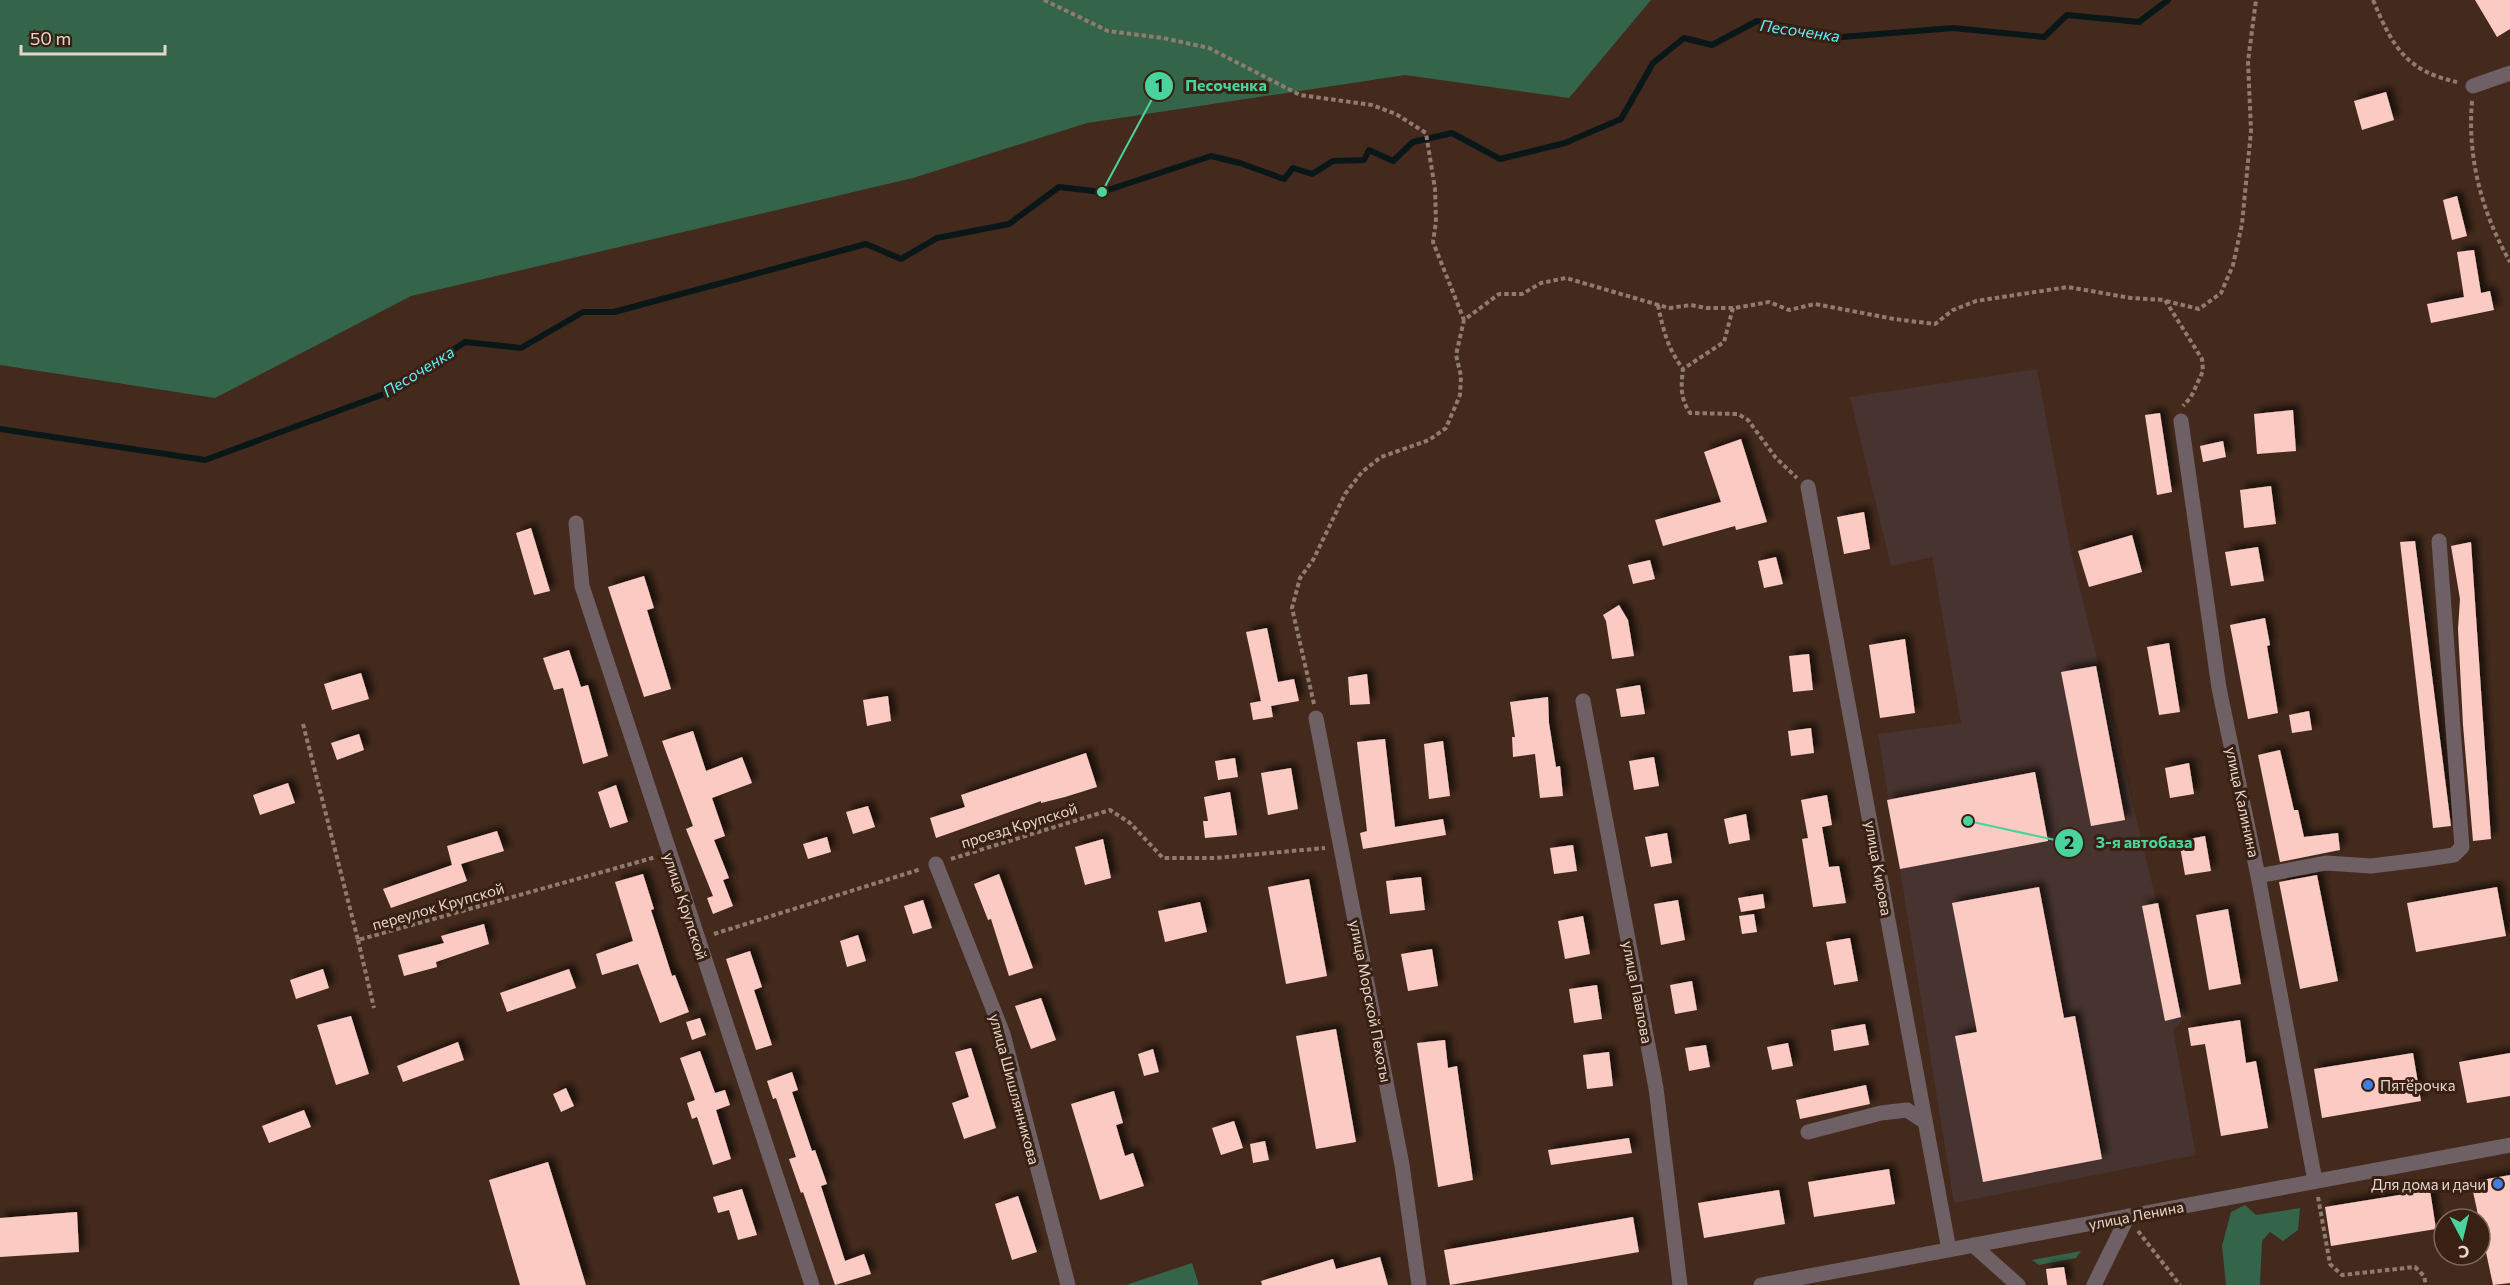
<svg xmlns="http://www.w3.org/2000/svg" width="2510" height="1285" viewBox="0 0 2510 1285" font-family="Commissioner,sans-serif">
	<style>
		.industrial { fill: #47332f }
		.green { fill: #346449 }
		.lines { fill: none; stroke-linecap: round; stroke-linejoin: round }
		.stream { stroke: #0a1718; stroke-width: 6 }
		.building { fill: #fbcac3; filter: url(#shadow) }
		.path { stroke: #907b6f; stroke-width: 4; stroke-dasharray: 4.5 3; stroke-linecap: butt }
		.minor { stroke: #6f6065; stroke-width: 15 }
		.shop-dot { fill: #3f7fe0; stroke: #382012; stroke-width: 2 }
		.labels { text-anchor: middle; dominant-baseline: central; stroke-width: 6; stroke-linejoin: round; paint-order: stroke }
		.street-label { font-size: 15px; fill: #e5d5cc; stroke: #382012 }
		.poi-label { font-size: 15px; fill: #e5d5cc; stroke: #382012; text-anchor: start }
		.water-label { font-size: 16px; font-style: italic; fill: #5beffb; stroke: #382012 }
		.leader { fill: none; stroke: #49d49d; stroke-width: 2 }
		.callout-dot { fill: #49d49d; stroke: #382012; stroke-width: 2 }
		.mark-label { font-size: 18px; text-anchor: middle; font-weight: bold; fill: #111 }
		.callout-label { font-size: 16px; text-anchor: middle; font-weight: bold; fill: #49d49d; stroke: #382012; stroke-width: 6; stroke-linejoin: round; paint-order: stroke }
	</style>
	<defs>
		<filter id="shadow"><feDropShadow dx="5.5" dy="-5.5" stdDeviation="3" flood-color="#0009"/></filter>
	</defs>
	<rect width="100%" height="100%" fill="#432a1c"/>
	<path class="industrial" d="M2037 369 2071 552 2185 1018 2173 1029 2196 1155 1954 1203 1878 734 1961 723 1932 557 1891 566 1850 397Z"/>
	<path class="green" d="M0 0H1651L1569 98 1405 75 1087 123 913 178 411 296 215 398 0 365Z
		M2245 1205 2256 1215 2300 1208 2298 1230 2283 1241 2270 1232 2262 1241 2260 1285H2226L2222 1246 2231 1212Z
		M2081 1251 2076 1258 2039 1265 2032 1260Z
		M1192 1263 1199 1285H1126Z"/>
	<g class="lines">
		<path class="stream" d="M0 429 205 460 392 391 465 342 521 348 583 312H614L866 244 901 259 937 238 1009 224 1059 187 1102 192 1211 156 1240 163 1284 179 1293 168 1312 174 1333 161 1364 160 1369 150 1393 161 1413 142 1452 133 1500 159 1565 143 1621 119 1653 63 1684 38 1712 45 1757 21 1842 37 1953 28 2044 37 2067 15 2139 22 2168 0"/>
	</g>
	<path class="building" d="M2475 0H2510V29L2497 37Z
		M2386 92 2394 120 2362 130 2354 101Z
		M2457 196 2467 236 2452 240 2443 200Z
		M2474 250 2481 293 2490 291 2494 310 2431 323 2427 304 2464 297 2457 252Z
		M2293 410 2296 451 2257 454 2254 414Z
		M2160 413 2172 492 2157 495 2145 415Z
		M1741 439 1767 522 1736 530 1735 526 1663 546 1655 520 1721 502 1704 452Z
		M2223 441 2226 457 2203 462 2200 446Z
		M2271 486 2276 524 2244 528 2240 490Z
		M1864 512 1870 549 1844 554 1837 517Z
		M531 528 550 591 534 595 516 533Z
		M2132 535 2142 572 2089 587 2078 551Z
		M2415 541 2451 826 2433 828 2400 542Z
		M2471 542 2491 839 2473 841 2463 725 2458 629 2460 599 2451 546Z
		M2258 547 2264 581 2231 586 2225 552Z
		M1776 557 1783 584 1764 588 1758 561Z
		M1650 560 1655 579 1633 584 1628 565Z
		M644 576 654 608 647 610 671 689 644 697 608 587Z
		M1619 605 1628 620 1634 656 1612 659 1606 621 1603 615Z
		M2265 618 2270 645 2267 646 2278 713 2248 719 2230 625Z
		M1267 628 1278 682 1294 679 1299 701 1271 706 1273 717 1253 720 1250 703 1261 701 1246 632Z
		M1905 639 1915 713 1880 718 1869 645Z
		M2169 643 2180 712 2159 715 2147 647Z
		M569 650 581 687 588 685 608 756 583 764 563 688 554 690 543 658Z
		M1809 654 1813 690 1793 692 1789 656Z
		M2096 666 2125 820 2091 826 2061 672Z
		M361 673 369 699 332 710 324 684Z
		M1367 674 1370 704 1350 705 1348 677Z
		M1640 685 1645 714 1621 717 1616 689Z
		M888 696 891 721 867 726 863 700Z
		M1548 697 1549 723 1556 767 1560 766 1563 796 1540 798 1535 754 1513 757 1512 737H1515L1510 702Z
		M2309 711 2312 730 2292 733 2289 715Z
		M1811 728 1814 753 1791 756 1788 731Z
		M693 731 706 771 742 757 752 783 712 798 725 836 714 840 729 878 723 880 733 906 713 914 707 898 713 896 686 829 693 826 662 741Z
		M359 734 364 750 337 760 331 743Z
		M1385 739 1395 827 1443 819 1446 835 1363 849 1360 833 1367 831 1357 742Z
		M1443 741 1450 796 1429 799 1424 744Z
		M2280 750 2294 810H2298L2304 837 2338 833 2340 850 2280 862 2258 755Z
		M1086 753 1097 787 1065 797 1041 803V801L936 838 930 818 965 807 961 795Z
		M1654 757 1659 786 1634 790 1629 761Z
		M1235 758 1238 777 1218 780 1215 761Z
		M2189 763 2194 794 2170 798 2165 768Z
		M1291 768 1298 809 1268 815 1261 773Z
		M2035 772 2048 841 1900 869 1887 800Z
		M288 783 295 803 260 815 253 795Z
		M616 785 628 822 610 828 598 792Z
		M1230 792 1237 835 1205 838 1203 821H1208L1204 797Z
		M1827 795 1832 825 1822 827 1829 867 1839 866 1846 903 1813 907 1802 839 1808 838 1801 800Z
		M868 806 875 827 853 834 846 812Z
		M1746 814 1750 840 1729 844 1724 819Z
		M497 831 504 851 461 864 467 881 391 908 383 889 452 865 447 846Z
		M1667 833 1672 863 1651 867 1645 837Z
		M2205 836 2211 871 2185 875 2179 841Z
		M827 837 831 852 808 859 803 844Z
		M1103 839 1111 878 1085 885 1075 847Z
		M1573 845 1577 871 1554 874 1550 848Z
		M643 874 654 909 651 910 672 976 675 975 689 1012 660 1023 638 964 602 975 596 954 633 941 615 882Z
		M999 874 1033 968 1009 976 991 919 988 920 974 884Z
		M2317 875 2338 981 2300 989 2279 882Z
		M1421 877 1425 910 1390 914 1386 881Z
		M1309 879 1327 976 1286 984 1268 887Z
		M2039 887 2064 1018 2075 1016 2102 1159 1983 1182 1955 1036 1977 1032 1952 903Z
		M2497 887 2506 936 2416 952 2407 903Z
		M1763 894 1765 908 1741 912 1738 898Z
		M923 900 932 928 913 934 904 906Z
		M1678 900 1685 940 1661 945 1654 904Z
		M1200 902 1207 932 1165 942 1158 911Z
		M2158 903 2181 1017 2165 1021 2142 906Z
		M2228 909 2241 984 2209 990 2196 915Z
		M1754 914 1757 932 1742 934 1739 916Z
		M1583 916 1590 954 1565 959 1558 921Z
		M484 924 489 944 436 962 437 967 404 976 398 955 444 943 441 936Z
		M858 935 866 961 847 967 840 941Z
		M1850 938 1858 981 1834 985 1826 942Z
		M1432 949 1438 986 1408 991 1401 954Z
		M750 951 762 987 754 990 772 1045 756 1050 726 959Z
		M323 969 329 988 296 999 290 980Z
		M569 969 576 988 507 1012 500 993Z
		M1692 981 1697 1010 1675 1014 1670 985Z
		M1597 985 1602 1019 1574 1023 1569 989Z
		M1041 998 1056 1040 1031 1049 1015 1006Z
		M351 1016 369 1074 336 1085 317 1025Z
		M700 1018 706 1035 692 1040 686 1022Z
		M2240 1020 2246 1063 2256 1061 2268 1128 2221 1136 2205 1044 2191 1046 2188 1028Z
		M1865 1024 1869 1045 1834 1051 1831 1030Z
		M1336 1029 1356 1142 1316 1149 1296 1036Z
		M1445 1040 1448 1068 1457 1066 1473 1180 1438 1187 1417 1043Z
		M458 1042 464 1060 403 1082 397 1066Z
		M1788 1043 1793 1066 1772 1070 1767 1047Z
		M1706 1045 1710 1067 1689 1071 1685 1048Z
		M971 1048 996 1128 964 1139 952 1103 969 1097 955 1052Z
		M1153 1049 1159 1072 1144 1076 1138 1054Z
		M700 1051 715 1093 725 1090 730 1105 716 1110 731 1159 713 1165 697 1117 692 1119 687 1103 695 1100 680 1058Z
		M1609 1052 1613 1086 1587 1089 1583 1055Z
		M2413 1053 2421 1101 2322 1118 2314 1069Z
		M2510 1053V1096L2467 1103 2459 1062Z
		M792 1072 798 1090 792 1092 812 1151 815 1150 827 1184 821 1186 845 1261 864 1254 871 1274 835 1285 803 1192 801 1193 789 1159 796 1157 776 1098 773 1099 767 1081Z
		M1866 1085 1870 1104 1800 1119 1796 1100Z
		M566 1088 574 1106 561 1112 553 1094Z
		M1114 1091 1123 1123 1116 1125 1125 1156 1133 1153 1144 1186 1100 1200 1071 1104Z
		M304 1110 311 1127 269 1143 262 1126Z
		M1234 1121 1243 1148 1221 1155 1212 1128Z
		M1629 1138 1632 1153 1551 1165 1548 1150Z
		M1265 1141 1269 1160 1253 1163 1250 1144Z
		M548 1162 586 1285H520L489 1180Z
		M1889 1169 1895 1204 1814 1217 1808 1182Z
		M2510 1175V1283L2493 1285 2471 1182Z
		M742 1189 757 1235 738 1240 729 1210 718 1213 713 1197Z
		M1779 1190 1785 1224 1704 1238 1698 1203Z
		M2430 1190 2436 1229 2331 1246 2325 1207Z
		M1018 1196 1037 1252 1012 1260 995 1204Z
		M77 1212 79 1252 0 1257V1218Z
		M1633 1217 1639 1252 1450 1285 1444 1250Z
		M1380 1257 1388 1285H1262L1261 1281 1333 1259 1336 1269Z
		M2064 1267 2067 1285H2048L2046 1269Z"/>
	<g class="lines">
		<path class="path" d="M1044 0 1108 31 1163 38 1209 48 1300 95 1372 105 1396 114 1426 133 1435 189 1436 222 1433 242 1464 320
			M2373 0C2392 45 2405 71 2457 82
			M2472 101C2467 158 2482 213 2510 262
			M2166 301 2199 309 2221 293 2233 265 2242 224 2251 131 2248 61 2256 0
			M1658 305C1663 330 1668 349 1683 369
			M1733 308 1724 342 1683 369C1681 386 1680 398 1690 413L1738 414 1748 420 1776 458 1797 478
			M1314 704 1292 608 1300 578 1313 560 1345 494 1362 472 1381 457 1429 440 1446 428 1460 395 1461 376 1456 355 1464 320 1499 294H1522L1541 283 1566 278 1669 308 1691 305 1706 308H1735L1769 302 1789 310 1815 304 1894 319 1935 324 1953 310 1976 301 2068 287 2131 298 2165 300 2202 359 2203 371 2191 397 2183 406
			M303 724 358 940 656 857
			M951 859 1110 810 1130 823 1163 858H1215L1325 848
			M714 934 921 869
			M358 940 374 1008
			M2318 1197 2330 1264 2342 1275 2415 1267 2424 1276 2426 1285
			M2138 1231 2180 1285"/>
		<path class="minor" d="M2473 86 2510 73
			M2181 421 2219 688 2258 876 2315 1181
			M1808 487 1949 1250
			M576 523 582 586 812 1285
			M1583 701 1656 1088 1680 1285
			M1316 718 1402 1165 1419 1285
			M936 864 1003 1034 1068 1285
			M2258 876 2326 863 2371 866 2420 860 2454 855 2462 847 2439 541
			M1808 1132 1881 1113 1907 1110 1925 1122
			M1973 1245 2018 1285
			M1761 1285 2510 1145
			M2094 1285 2128 1216"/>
	</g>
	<g class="shop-dot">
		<circle cx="2368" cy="1085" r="6"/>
		<circle cx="2498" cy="1184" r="6"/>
	</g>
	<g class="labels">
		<g class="street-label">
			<text transform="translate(2243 802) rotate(78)">улица Калинина</text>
			<text transform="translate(1019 825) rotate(-17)">проезд Крупской</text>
			<text transform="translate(1879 868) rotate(80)">улица Кирова</text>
			<text transform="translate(438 906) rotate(-16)">переулок Крупской</text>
			<text transform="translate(686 906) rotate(72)">улица Крупской</text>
			<text transform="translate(1638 992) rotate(79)">улица Павлова</text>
			<text transform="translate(1371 1001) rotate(79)">улица Морской Пехоты</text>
			<text transform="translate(1015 1089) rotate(75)">улица Шишлянникова</text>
			<text transform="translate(2136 1215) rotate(-11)">улица Ленина</text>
		</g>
		<g class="poi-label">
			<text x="2380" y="1085">Пятёрочка</text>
			<text x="2486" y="1184" text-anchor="end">Для дома и дачи</text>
		</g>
		<g class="water-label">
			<text transform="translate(1800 30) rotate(8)">Песоченка</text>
			<text transform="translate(418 371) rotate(-32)">Песоченка</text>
		</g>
	</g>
	<path class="leader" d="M1102 192L1159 86M1968 821L2069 843"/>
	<g class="callout-dot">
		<circle cx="1102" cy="192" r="6"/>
		<circle cx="1968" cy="821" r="6"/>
		<circle cx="1159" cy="86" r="15"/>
		<circle cx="2069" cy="843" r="15"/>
	</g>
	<g class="mark-label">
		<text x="1159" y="92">1</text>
		<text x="2069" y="849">2</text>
	</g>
	<g class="callout-label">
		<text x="1226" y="91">Песоченка</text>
		<text x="2144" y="848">3-я автобаза</text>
	</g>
	<g transform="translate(2462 1237) rotate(173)"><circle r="28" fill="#382012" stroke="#7d685c" stroke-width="1.5"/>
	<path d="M0-4.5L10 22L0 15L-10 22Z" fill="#49d49d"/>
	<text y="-9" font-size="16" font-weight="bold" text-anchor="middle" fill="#e5d5cc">С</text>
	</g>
	<path d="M21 45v9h144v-9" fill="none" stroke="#e5d5cc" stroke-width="3"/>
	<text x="30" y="45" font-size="18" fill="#e5d5cc" stroke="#382012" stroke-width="4.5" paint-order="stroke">50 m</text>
</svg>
